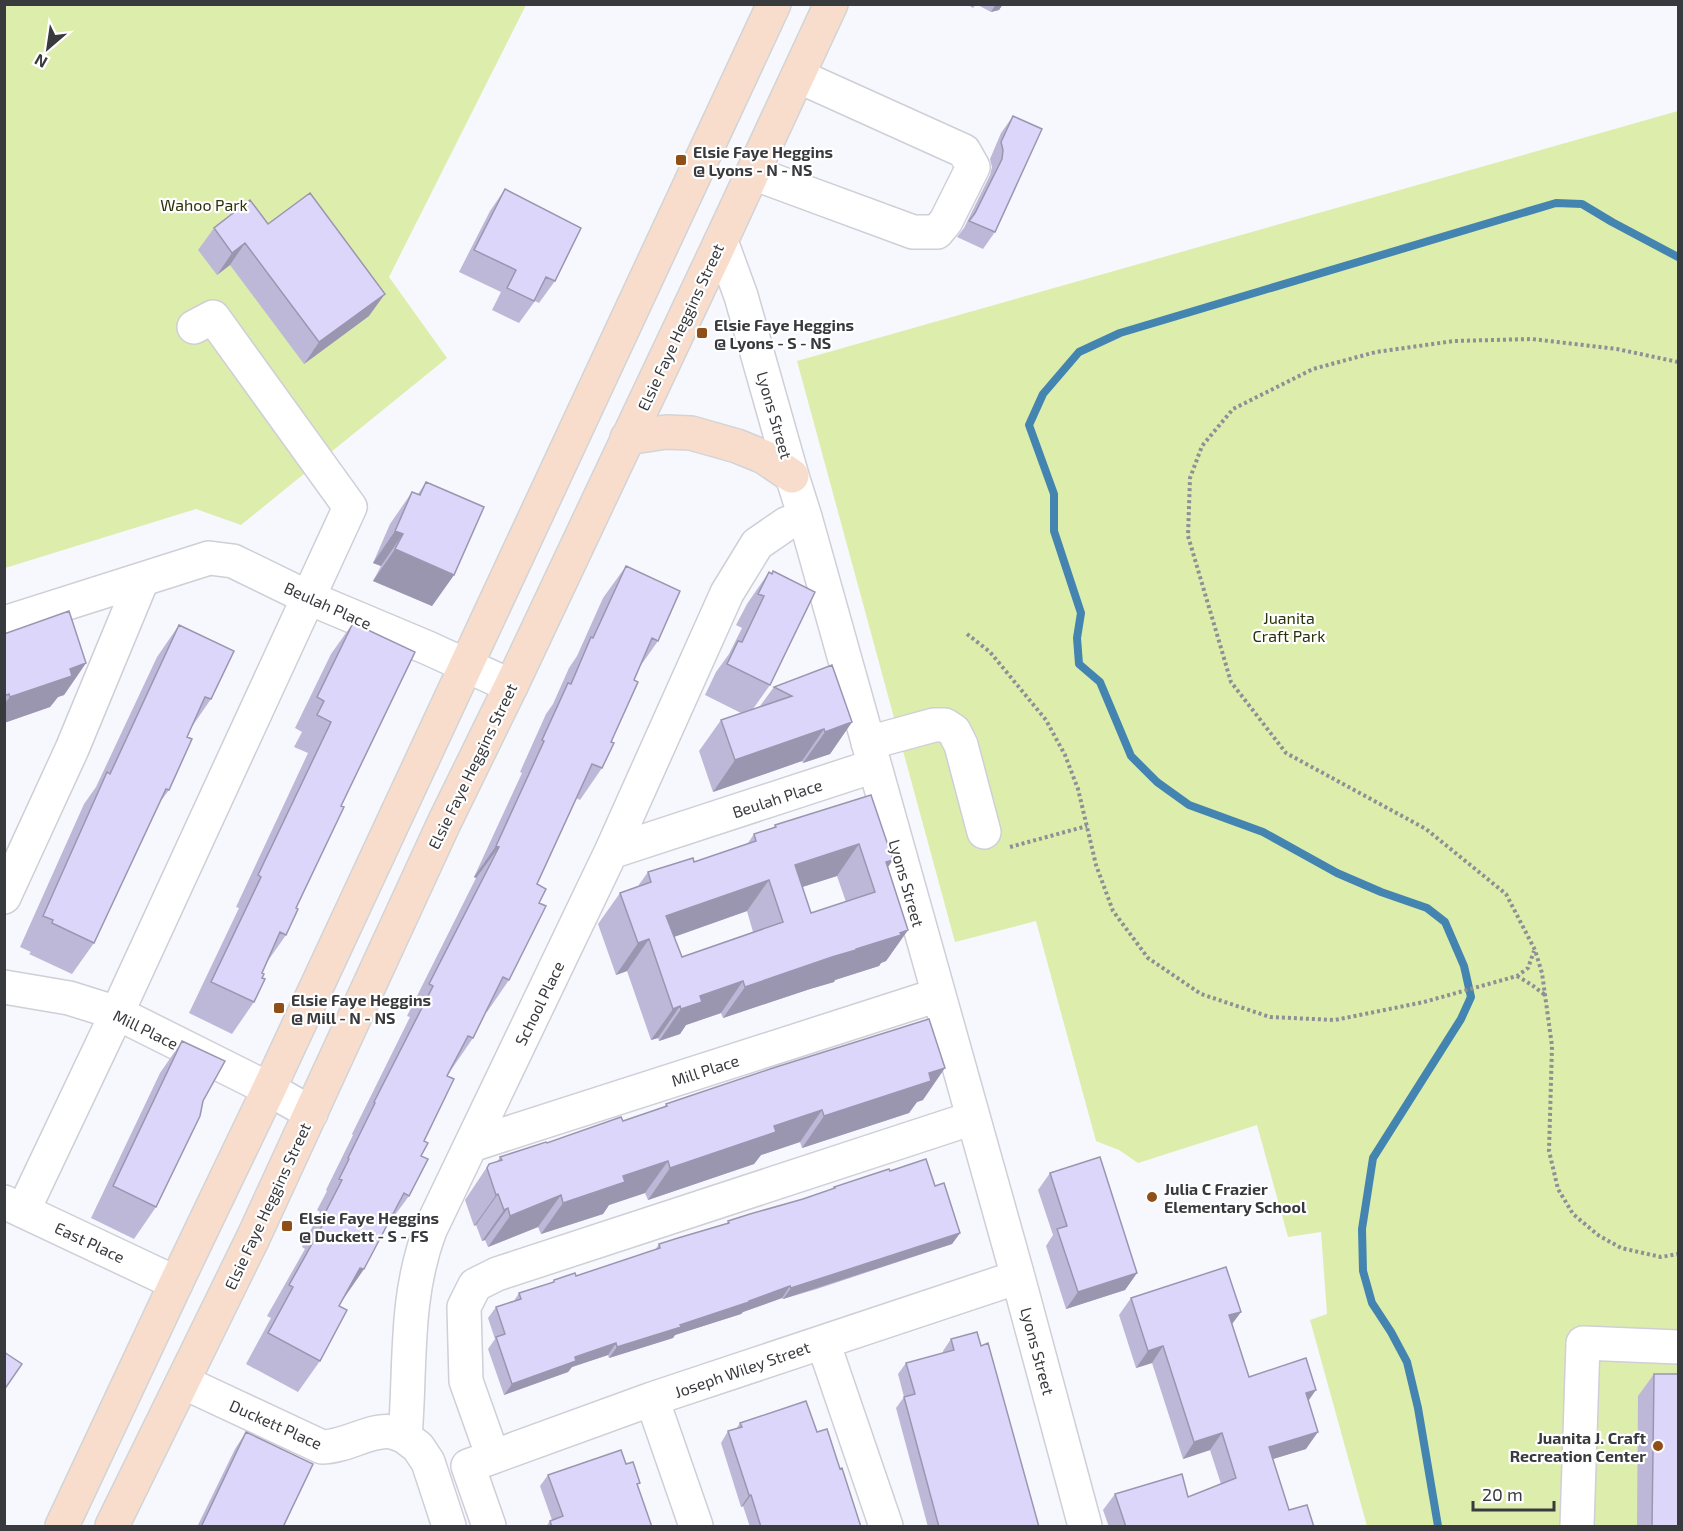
<svg xmlns="http://www.w3.org/2000/svg" width="1683" height="1531" viewBox="0 0 1683 1531" font-family="'Exo 2',sans-serif">
	<style>
		.green { fill: #ddedac }
		.lines { fill: none; stroke-linecap: round; stroke-linejoin: round }
		.stream { stroke: #4484b1; stroke-width: 8 }
		.minor-casing { stroke: #cecfd7; stroke-width: 36 }
		.major-casing { stroke: #d3d4d4; stroke-width: 36 }
		.path { stroke: #8f9095; stroke-width: 4; stroke-dasharray: 3 3; stroke-linecap: butt }
		.minor { stroke: #fff; stroke-width: 33 }
		.major { stroke: #f8ddcd; stroke-width: 33 }
		.wall { fill: #beb8d8; fill-rule: evenodd }
		.shaded-wall { fill: #9b96b0 }
		.building { fill: #ddd6fb; stroke: #9b96b0; stroke-width: 1.5; fill-rule: evenodd }
		.poi-dot { fill: #8f4f17; stroke: #fff; stroke-width: 2 }
		.labels { text-anchor: middle; dominant-baseline: central; stroke-width: 4.5; stroke-linejoin: round; paint-order: stroke }
		.poi-label { font-size: 16px; font-weight: bold; fill: #393a3d; stroke: #fff; text-anchor: start }
		.park-label { font-size: 16px; fill: #2b3308; stroke: #fff }
		.street-label { font-size: 16px; fill: #393a3d; stroke: #fff }
	</style>
	<rect width="100%" height="100%" fill="#f7f7fe"/>
	<path class="green" d="M5 5H526L389 277 447 358 241 525 196 509 5 568Z
		M1678 111V1526H1367L1310 1320 1327 1314 1321 1232 1288 1237 1257 1125 1138 1163 1119 1150 1096 1141 1036 921 955 942 797 361Z"/>
	<g class="lines">
		<path class="stream" d="M1438 1526 1418 1408 1407 1362 1391 1332 1372 1303 1363 1271 1362 1229 1373 1158 1461 1019 1471 997 1464 966 1445 922 1427 908 1381 892 1337 873 1263 832 1189 805 1157 782 1131 756 1100 682 1079 664 1077 638 1081 613 1054 531V494L1029 425 1043 394 1079 352 1120 333 1556 203 1582 204 1612 222 1678 257"/>
		<defs>
			<path id="minor" d="M753 173 913 232H937L946 221 973 167 964 151 798 76
				M721 241 741 296 792 476 805 517 1018 1277 1085 1526
				M4 623 209 558 233 561 309 598 428 648 511 686
				M868 743 934 725H945L954 731 961 745 984 832
				M611 852 874 766
				M4 897 72 749 142 580
				M4 987 69 998 117 1013 269 1089 311 1113
				M471 1145 938 995
				M4 1202 176 1283
				M23 1211 117 1013 350 507 213 317 194 327
				M823 1342 886 1526
				M183 1382 322 1447C346 1447 372 1428 392 1432 396 1433 401 1435 405 1437
				M652 1399 696 1526
				M493 1457 466 1381 464 1307 475 1285 497 1274 973 1118
				M449 1526 428 1462 418 1447 405 1437C411 1366 404 1299 430 1230L611 852 727 593 757 544 786 524 805 517
				M489 1526 468 1466 652 1399 1018 1277
				M1577 1526 1583 1343 1678 1347"/>
			<path id="major" d="M627 438 666 432 691 433 737 446 764 457 792 476
				M62 1526 176 1283 269 1089 774 4
				M112 1526 253 1238 444 823 511 686 721 241 831 4"/>
		</defs>
		<use href="#minor" class="minor-casing"/>
		<use href="#major" class="major-casing"/>
		<path class="path" d="M1678 362 1617 349 1532 339 1454 341 1376 352 1313 369 1233 409 1202 446 1190 478 1188 536 1231 682 1286 753 1426 829 1506 894 1535 950 1542 973 1552 1046 1549 1151 1558 1189 1573 1214 1598 1235 1621 1248 1661 1257 1678 1254
			M967 634 990 652 1046 720 1065 755 1078 789 1096 865 1113 911 1148 958 1201 994 1270 1017 1335 1020 1424 1002 1517 976 1528 968 1534 951
			M1010 847 1087 826
			M1517 976 1532 985 1545 995"/>
		<use href="#minor" class="minor"/>
		<use href="#major" class="major"/>
	</g>
	<path class="wall" d="M967 4H976L973 8Z
		M976 4H1003L999 10 991 12Z
		M1013 116 995 232 983 249 957 237 964 228 990 175 992 167 990 159 1001 133Z
		M505 189 555 281 539 303 535 301 519 323 492 310 501 292 459 272 490 211Z
		M268 224 369 316 304 364 230 265 217 275 198 250 214 228Z
		M426 482 454 575 432 606 373 581 381 566 373 563 390 524 412 492 418 494Z
		M626 566 658 641 639 668 634 680 602 768 580 800 576 798 537 884 539 903 509 980 487 1012 486 1011 473 1038 451 1070 447 1076 424 1141 421 1156 409 1196 386 1227 364 1269 344 1297 339 1306 320 1361 298 1392 246 1364 271 1318 267 1316 305 1249 302 1247 320 1212 317 1210 327 1191 326 1190 353 1135 352 1134 410 1017 407 1016 476 878 474 877 522 773 520 772 546 714 553 704 569 668 577 656 603 598Z
		M773 571 770 685 753 709 760 706 774 687 852 722 830 754 803 763 802 761 713 792 699 751 721 720 741 713 705 695 716 672 729 654 742 628 736 625 747 604 769 572 771 573Z
		M353 623 341 806 296 908 286 935 267 962 262 973 254 1002 232 1034 189 1013 239 908 236 907 308 753 294 747 302 732 295 728 331 654Z
		M179 625 211 699 191 728 187 737 169 790 160 802 94 943 72 974 29 954 31 952 20 947 84 804 96 787 157 657Z
		M4 634 86 663 64 695 58 697 50 707 4 723Z
		M871 795 893 860 888 867 908 930 886 961 881 963 879 966 835 980 834 982 810 989 723 1018 721 1013 686 1025 680 1034 659 1041 658 1038 651 1040 627 971 616 975 598 924 620 893 638 886 648 872 694 862 748 843 754 834 772 829 775 825ZM837 876 846 902 811 913 802 887ZM747 911 753 932 682 957 674 937Z
		M182 1041 203 1101 156 1207 134 1239 91 1218 160 1073Z
		M923 1100 917 1102 909 1113 802 1148 800 1142 761 1155 754 1164 648 1200 645 1193 609 1205 603 1214 541 1234 538 1227 488 1247 485 1240 482 1241 476 1225 474 1226 465 1200 489 1164 497 1162 500 1157 623 1121 664 1107 666 1104Z
		M890 1171 935 1186 960 1233 952 1244 817 1289 783 1299 782 1298 743 1312 741 1314 675 1335 673 1338 609 1358 608 1355 572 1367 568 1372 504 1395 488 1349 495 1339 488 1318 496 1307 514 1301 519 1293 552 1283 554 1280 576 1276 655 1250 659 1244 727 1223 728 1221 803 1199 833 1189 834 1187Z
		M1050 1173 1137 1273 1125 1290 1066 1309 1046 1246 1053 1235 1038 1190Z
		M1131 1298 1241 1312 1232 1324 1249 1377 1308 1402 1306 1449 1272 1459 1289 1510 1314 1527H1109L1103 1510 1115 1494 1188 1497 1221 1484 1210 1450 1183 1459 1152 1363 1136 1368 1119 1315Z
		M951 1339 1039 1527H928L896 1408 904 1397 898 1374 906 1363 943 1353V1351Z
		M1654 1374 1678 1527H1637L1638 1396Z
		M740 1423 817 1432 840 1469 861 1527H750L743 1506 741 1507 721 1443 728 1431 736 1429Z
		M246 1432 283 1527H197L235 1449Z
		M626 1464 638 1487 652 1527H546L550 1521 552 1520 540 1486 548 1475Z"/>
	<path class="shaded-wall" d="M996 4H1003L999 10 991 12Z
		M245 243 230 265 217 275 232 253Z
		M385 294 369 316 304 364 319 342Z
		M395 531 403 534 381 566 373 563Z
		M395 549 454 575 432 606 373 581Z
		M86 663 64 695 58 697 50 707 4 723V704L10 697 70 669Z
		M852 722 830 754 803 763 825 732Z
		M824 729 802 761 713 792 735 760Z
		M859 844 837 876 774 896 795 865Z
		M496 846 499 847 476 878 474 877Z
		M893 860 873 887 886 862Z
		M769 880 747 911 651 945 666 916Z
		M908 930 886 961 881 963 879 966 835 980 834 982 810 989 723 1018 745 987 856 949Z
		M649 939 627 971 616 975 638 943Z
		M743 981 721 1013 686 1025 680 1034 659 1041 681 1009 700 996Z
		M680 1006 658 1038 651 1040 673 1009Z
		M945 1068 923 1100 917 1102 909 1113 802 1148 824 1116 929 1073Z
		M822 1110 800 1142 761 1155 754 1164 648 1200 670 1168 774 1126Z
		M668 1161 645 1193 609 1205 603 1214 541 1234 563 1203 623 1176Z
		M498 1194 476 1225 474 1226 496 1195Z
		M561 1195 538 1227 488 1247 510 1216Z
		M508 1208 485 1240 482 1241 504 1210Z
		M960 1233 952 1244 783 1299 791 1288Z
		M360 1268 364 1269 342 1301Z
		M1137 1273 1125 1290 1066 1309 1078 1292Z
		M790 1286 782 1298 743 1312 741 1314 675 1335 673 1338 609 1358 617 1347Z
		M1241 1312 1229 1328V1315Z
		M616 1343 608 1355 572 1367 568 1372 504 1395 512 1384 575 1357Z
		M1163 1346 1152 1363 1136 1368 1148 1351Z
		M1316 1390 1304 1407 1306 1393Z
		M1318 1432 1306 1449 1257 1464 1269 1447Z
		M1222 1433 1210 1450 1183 1459 1194 1442Z
		M749 1495H751L743 1506 741 1507Z"/>
	<path class="building" d="M1013 116 1042 129 995 232 969 221 975 213 1002 159 1003 150 1001 142Z
		M505 189 581 228 555 281 546 277 534 301 507 288 516 270 474 250Z
		M310 193 385 294 319 342 245 243 232 253 214 228 250 200 268 224Z
		M426 482 484 507 454 575 395 549 403 534 395 531 412 492 420 495Z
		M626 566 680 591 658 641 652 638 634 680 638 682 611 742 614 743 602 768 592 764 537 884 546 889 539 903 546 906 509 980 503 977 473 1038 468 1036 447 1076 454 1079 424 1141 428 1143 421 1156 428 1159 409 1196 404 1193 364 1269 360 1268 339 1306 347 1310 320 1361 268 1333 293 1287 289 1285 327 1217 324 1215 342 1180 339 1179 349 1159 348 1158 375 1103 374 1102 433 986 429 984 499 847 496 846 544 741 542 740 568 683 571 684 591 637 593 638Z
		M773 571 815 592 770 685 727 664 738 641 742 642 764 596 758 594 769 572 772 574Z
		M69 611 86 663 70 669 72 676 10 697 9 694 4 696V634Z
		M353 623 415 652 341 806 344 807 296 908 298 909 286 935 280 932 262 973 264 974 262 978 265 979 254 1002 211 982 261 877 258 875 331 722 317 715 324 701 317 697Z
		M179 625 234 651 211 699 205 697 187 737 192 739 169 790 166 789 94 943 52 923 53 920 43 916 107 772 110 774Z
		M832 665 852 722 825 732 824 729 735 760 721 720 792 696 774 687Z
		M871 795 893 860 886 862 908 930 900 933 901 935 856 949V950L832 957 745 987 743 981 700 996 702 1002 681 1009 680 1006 673 1009 649 939 638 943 620 893 651 882 648 872 693 858 694 862 756 841 754 834 776 827 775 825ZM859 844 875 892 811 913 795 865ZM769 880 783 922 682 957 666 916Z
		M929 1019 945 1068 929 1073 931 1081 824 1116 822 1110 774 1126 776 1132 670 1168 668 1161 623 1176 625 1182 563 1203 561 1195 510 1216 508 1208 504 1210 498 1194 496 1195 487 1168 489 1164 502 1160 500 1157 546 1142 547 1143 621 1117 623 1121 667 1106 666 1104 773 1068Z
		M182 1041 225 1061 203 1101 200 1116 156 1207 113 1186Z
		M1100 1157 1137 1273 1078 1292 1057 1229 1067 1226 1050 1173Z
		M926 1159 935 1186 944 1183 960 1233 825 1277 791 1288 790 1286 749 1301V1302L680 1325 681 1327 617 1347 616 1343 575 1357 576 1361 512 1384 496 1337 505 1334 496 1307 521 1299 519 1293 554 1282V1280L575 1273 576 1276 660 1248 659 1244 678 1238 729 1223 728 1221 750 1214 803 1199 835 1188 834 1187 889 1169 890 1171Z
		M1226 1267 1241 1312 1229 1315 1249 1377 1306 1358 1316 1390 1306 1393 1318 1432 1269 1447 1289 1510 1307 1505 1314 1527H1126L1115 1494 1182 1474 1188 1497 1236 1478 1222 1433 1194 1442 1163 1346 1148 1351 1131 1298Z
		M977 1332 981 1346 988 1343 1039 1527H939L904 1397 915 1394 906 1363 954 1350 951 1339Z
		M4 1352 22 1364 4 1390Z
		M1654 1374H1678V1527H1652Z
		M806 1401 817 1432 827 1429 840 1469 842 1468 861 1527H761L751 1495H749L728 1431 742 1427 740 1423Z
		M246 1432 313 1464 283 1527H201Z
		M621 1450 626 1464 633 1462 640 1483 637 1484 652 1527H552L550 1521 563 1516 548 1475Z"/>
	<g class="poi-dot">
		<rect x="675" y="154" width="12" height="12" rx="3"/>
		<rect x="696" y="327" width="12" height="12" rx="3"/>
		<rect x="273" y="1002" width="12" height="12" rx="3"/>
		<circle cx="1152" cy="1197" r="6"/>
		<rect x="281" y="1220" width="12" height="12" rx="3"/>
		<circle cx="1658" cy="1446" r="6"/>
	</g>
	<g class="labels">
		<g class="poi-label">
			<text x="693" y="151">Elsie Faye Heggins<tspan x="693" dy="18">@ Lyons - N - NS</tspan></text>
			<text x="714" y="324">Elsie Faye Heggins<tspan x="714" dy="18">@ Lyons - S - NS</tspan></text>
			<text x="291" y="999">Elsie Faye Heggins<tspan x="291" dy="18">@ Mill - N - NS</tspan></text>
			<text x="1164" y="1188">Julia C Frazier<tspan x="1164" dy="18">Elementary School</tspan></text>
			<text x="299" y="1217">Elsie Faye Heggins<tspan x="299" dy="18">@ Duckett - S - FS</tspan></text>
			<text x="1646" y="1437" text-anchor="end">Juanita J. Craft<tspan x="1646" dy="18">Recreation Center</tspan></text>
		</g>
		<g class="park-label">
			<text x="204" y="204">Wahoo Park</text>
			<text x="1289" y="617">Juanita<tspan x="1289" dy="18">Craft Park</tspan></text>
		</g>
		<g class="street-label">
			<text transform="translate(680 327) rotate(-65)">Elsie Faye Heggins Street</text>
			<text transform="translate(775 415) rotate(74)">Lyons Street</text>
			<text transform="translate(328 605) rotate(24)">Beulah Place</text>
			<text transform="translate(472 766) rotate(-64)">Elsie Faye Heggins Street</text>
			<text transform="translate(777 798) rotate(-18)">Beulah Place</text>
			<text transform="translate(907 883) rotate(74)">Lyons Street</text>
			<text transform="translate(539 1003) rotate(-64)">School Place</text>
			<text transform="translate(146 1029) rotate(26)">Mill Place</text>
			<text transform="translate(705 1070) rotate(-18)">Mill Place</text>
			<text transform="translate(267 1206) rotate(-65)">Elsie Faye Heggins Street</text>
			<text transform="translate(90 1242) rotate(25)">East Place</text>
			<text transform="translate(1038 1351) rotate(75)">Lyons Street</text>
			<text transform="translate(742 1369) rotate(-19)">Joseph Wiley Street</text>
			<text transform="translate(276 1424) rotate(24)">Duckett Place</text>
		</g>
	</g>
	<rect width="1683" height="1531" fill="none" stroke="#393a3d" stroke-width="12"/>
	<g transform="translate(48 48) rotate(209)" stroke="#ffffff" stroke-width="4.5" paint-order="stroke">
	<path d="M0-4.5L10 22L0 15L-10 22Z" fill="#393a3d"/>
	<text y="-9" font-size="16" font-weight="bold" text-anchor="middle" fill="#393a3d">N</text>
	</g>
	<path d="M1473 1501v9h81v-9" fill="none" stroke="#393a3d" stroke-width="3"/>
	<text x="1482" y="1501" font-size="18" fill="#393a3d" stroke="#ffffff" stroke-width="4.5" paint-order="stroke">20 m</text>
</svg>
